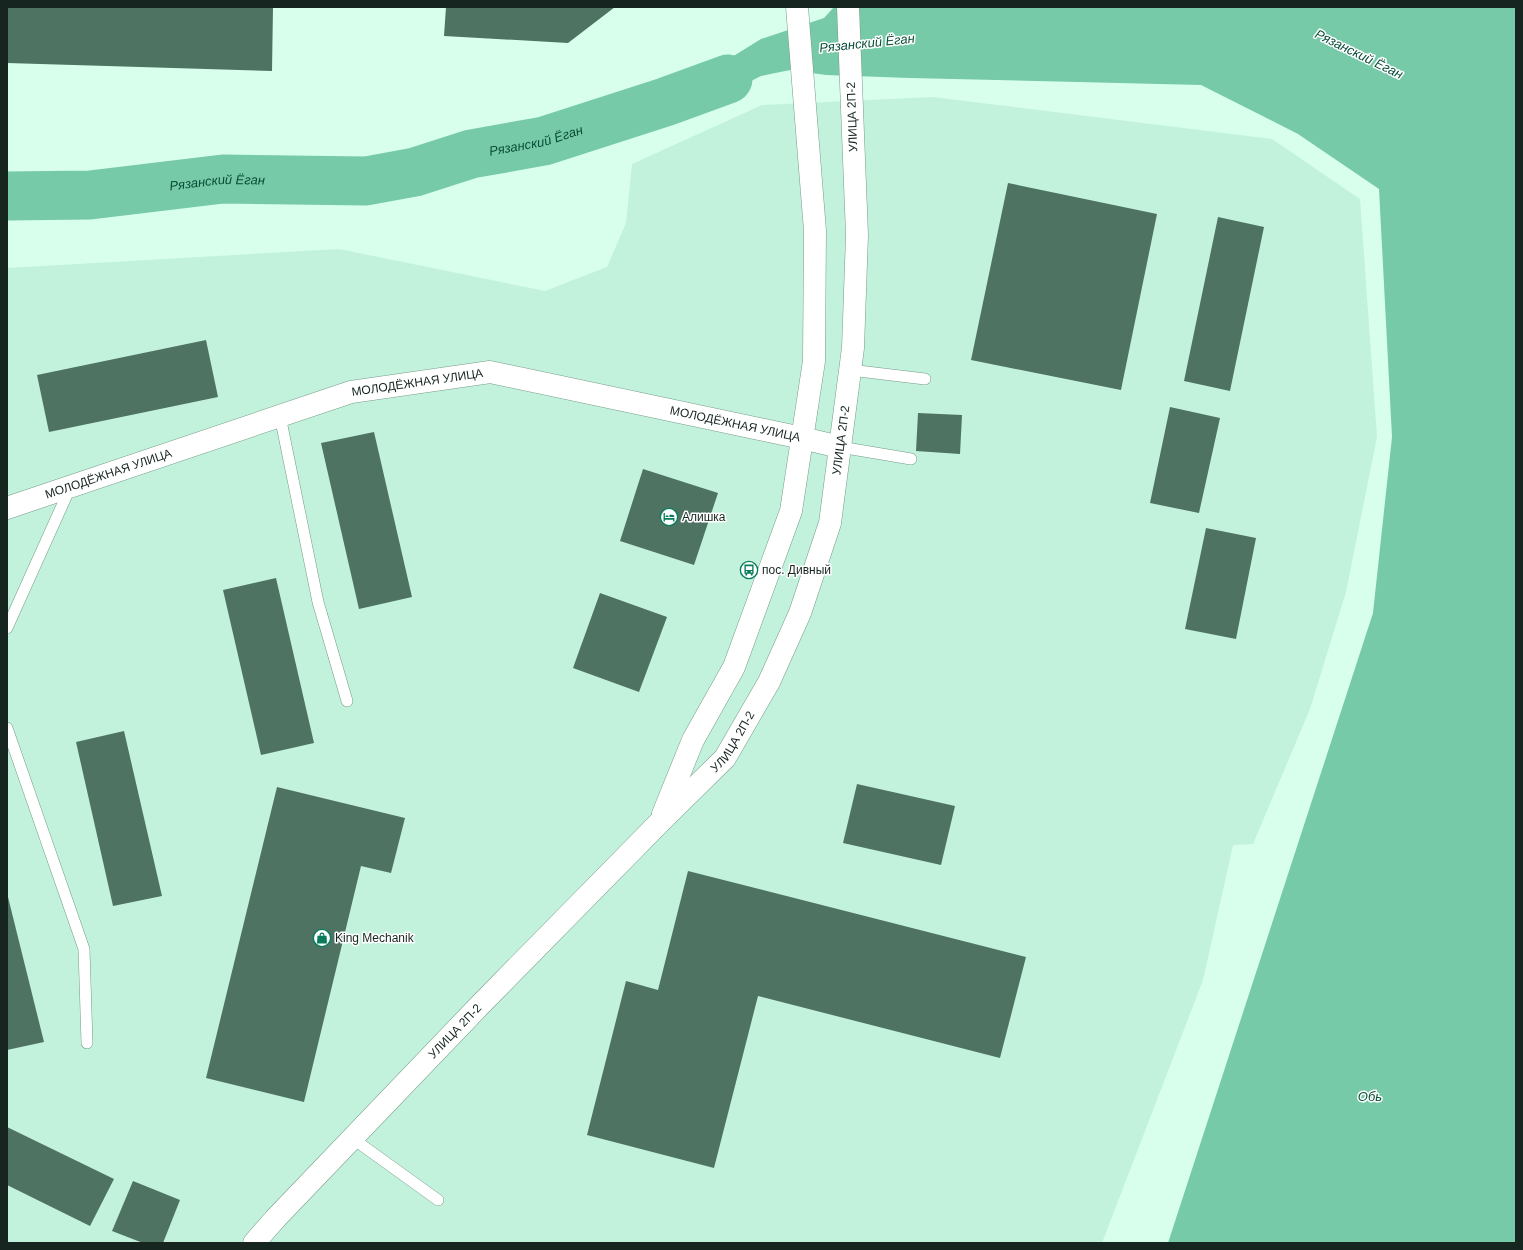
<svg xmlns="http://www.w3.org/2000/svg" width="1523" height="1250" viewBox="0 0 1523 1250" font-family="Arial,sans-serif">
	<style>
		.built { fill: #c2f2dc }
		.water { fill: #77caa7 }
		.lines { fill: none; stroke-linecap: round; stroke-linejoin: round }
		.river { stroke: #77caa7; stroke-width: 49 }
		.building { fill: #4f7363 }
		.service-casing { stroke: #769b8a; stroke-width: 12 }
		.minor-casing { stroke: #769b8a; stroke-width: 23 }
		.secondary-casing { stroke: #769b8a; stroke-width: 23 }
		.service { stroke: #fff; stroke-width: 11 }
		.minor { stroke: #fff; stroke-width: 22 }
		.secondary { stroke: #fff; stroke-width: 22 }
		.labels { text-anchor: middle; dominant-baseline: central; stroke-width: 3; stroke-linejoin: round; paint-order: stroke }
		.street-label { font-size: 12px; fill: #16251f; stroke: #fff }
		.poi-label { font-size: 12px; fill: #16251f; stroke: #fff; text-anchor: start }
		.water-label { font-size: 13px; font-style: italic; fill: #084e38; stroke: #fff }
	</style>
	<rect width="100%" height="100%" fill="#d7ffec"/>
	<path class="built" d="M933 97 1272 139 1360 199 1377 437 1346 592 1310 709 1253 844 1233 845 1203 980 1102 1243H7V268L339 249 545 291 607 267 626 223 632 164 762 105Z"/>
	<path class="water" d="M834 7H1516V1243H1168L1373 613 1392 437 1379 189 1298 134 1201 85 910 78 826 75 790 70 761 76 721 96 669 118 665 102V85L711 70 761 39 824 18Z"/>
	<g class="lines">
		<path class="river" id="s1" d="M7 196 90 195 223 179 366 181 415 172 471 154 544 141 665 102 728 79"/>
	</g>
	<path class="building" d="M7 7H273L272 71 7 63Z
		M446 7H615L568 43 444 36Z
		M1008 183 1157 214 1121 390 971 360Z
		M1218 217 1264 227 1230 391 1184 381Z
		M206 340 218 397 49 432 37 375Z
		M1170 407 1220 418 1199 513 1150 503Z
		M918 413 962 415 960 454 916 451Z
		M374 432 412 597 359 609 321 443Z
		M643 469 718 493 694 565 620 541Z
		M1206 528 1256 538 1236 639 1185 629Z
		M276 578 314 743 261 755 223 590Z
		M600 593 667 617 639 692 573 668Z
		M124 731 162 896 113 906 76 742Z
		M857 784 955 806 941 865 843 843Z
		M277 787 405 818 391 873 361 866 304 1102 206 1078Z
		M688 871 1026 957 1000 1058 758 996 714 1168 587 1135 626 981 658 990Z
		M7 893 44 1042 7 1050Z
		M7 1127 114 1179 90 1226 7 1185Z
		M133 1181 180 1200 163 1243H143L112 1231Z"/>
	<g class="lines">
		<defs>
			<path id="service" d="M850 370 925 379
				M280 416 318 602 347 701
				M840 447 911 459
				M7 628 70 488
				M7 728 84 949 87 1043
				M352 1138 438 1200"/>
			<g id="minor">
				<path id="s2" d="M7 508 351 392 490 372 802 438 840 447"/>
			</g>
			<g id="secondary">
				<path d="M663 814 693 740 734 667 791 511 814 361 815 231 797 7"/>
				<path id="s3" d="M254 1243 275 1219 481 1004 660 822 725 758 769 682 800 613 830 523 853 348 857 235 848 7"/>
			</g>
		</defs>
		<use href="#service" class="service-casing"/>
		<use href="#minor" class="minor-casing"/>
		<use href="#secondary" class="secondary-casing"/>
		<use href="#service" class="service"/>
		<use href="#minor" class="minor"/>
		<use href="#secondary" class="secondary"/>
	</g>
	<defs>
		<symbol id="hotel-ring" viewBox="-11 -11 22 22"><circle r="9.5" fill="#fff" stroke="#097d5b" stroke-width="1.5"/><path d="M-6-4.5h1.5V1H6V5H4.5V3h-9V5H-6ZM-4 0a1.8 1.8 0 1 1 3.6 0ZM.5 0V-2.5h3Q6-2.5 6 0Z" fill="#097d5b"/></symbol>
		<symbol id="bus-ring" viewBox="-11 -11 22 22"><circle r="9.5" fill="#fff" stroke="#097d5b" stroke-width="1.5"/><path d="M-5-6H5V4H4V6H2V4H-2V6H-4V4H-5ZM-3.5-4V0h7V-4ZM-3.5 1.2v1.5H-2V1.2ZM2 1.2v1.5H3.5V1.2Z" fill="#097d5b"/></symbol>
		<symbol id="shop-ring" viewBox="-11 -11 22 22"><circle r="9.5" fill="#fff" stroke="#097d5b" stroke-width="1.5"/><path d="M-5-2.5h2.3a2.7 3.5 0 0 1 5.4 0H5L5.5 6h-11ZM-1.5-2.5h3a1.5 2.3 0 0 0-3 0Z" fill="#097d5b"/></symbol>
	</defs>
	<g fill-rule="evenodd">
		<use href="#hotel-ring" x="659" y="507" width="20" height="20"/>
		<use href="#bus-ring" x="739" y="560" width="20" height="20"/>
		<use href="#shop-ring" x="312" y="928" width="20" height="20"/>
	</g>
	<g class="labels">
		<g class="street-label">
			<text transform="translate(852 117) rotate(-92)">УЛИЦА 2П-2</text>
			<text stroke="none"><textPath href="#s2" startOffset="430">МОЛОДЁЖНАЯ УЛИЦА</textPath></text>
			<text stroke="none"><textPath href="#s2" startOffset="754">МОЛОДЁЖНАЯ УЛИЦА</textPath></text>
			<text stroke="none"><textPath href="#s3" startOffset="1018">УЛИЦА 2П-2</textPath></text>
			<text stroke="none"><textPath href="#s2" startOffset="107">МОЛОДЁЖНАЯ УЛИЦА</textPath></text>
			<text stroke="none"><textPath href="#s3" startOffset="694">УЛИЦА 2П-2</textPath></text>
			<text stroke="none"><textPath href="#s3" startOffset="292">УЛИЦА 2П-2</textPath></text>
		</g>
		<g class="poi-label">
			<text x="682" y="517">Алишка</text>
			<text x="762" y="570">пос. Дивный</text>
			<text x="335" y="938">King Mechanik</text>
		</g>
		<g class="water-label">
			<text transform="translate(867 43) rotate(-6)">Рязанский Ёган</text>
			<text transform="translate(1359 54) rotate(26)">Рязанский Ёган</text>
			<text stroke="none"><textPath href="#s1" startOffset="535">Рязанский Ёган</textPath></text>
			<text stroke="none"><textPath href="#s1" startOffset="211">Рязанский Ёган</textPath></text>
			<text x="1370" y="1096">Обь</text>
		</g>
	</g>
	<rect width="1523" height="1250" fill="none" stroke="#16251f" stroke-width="16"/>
</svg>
